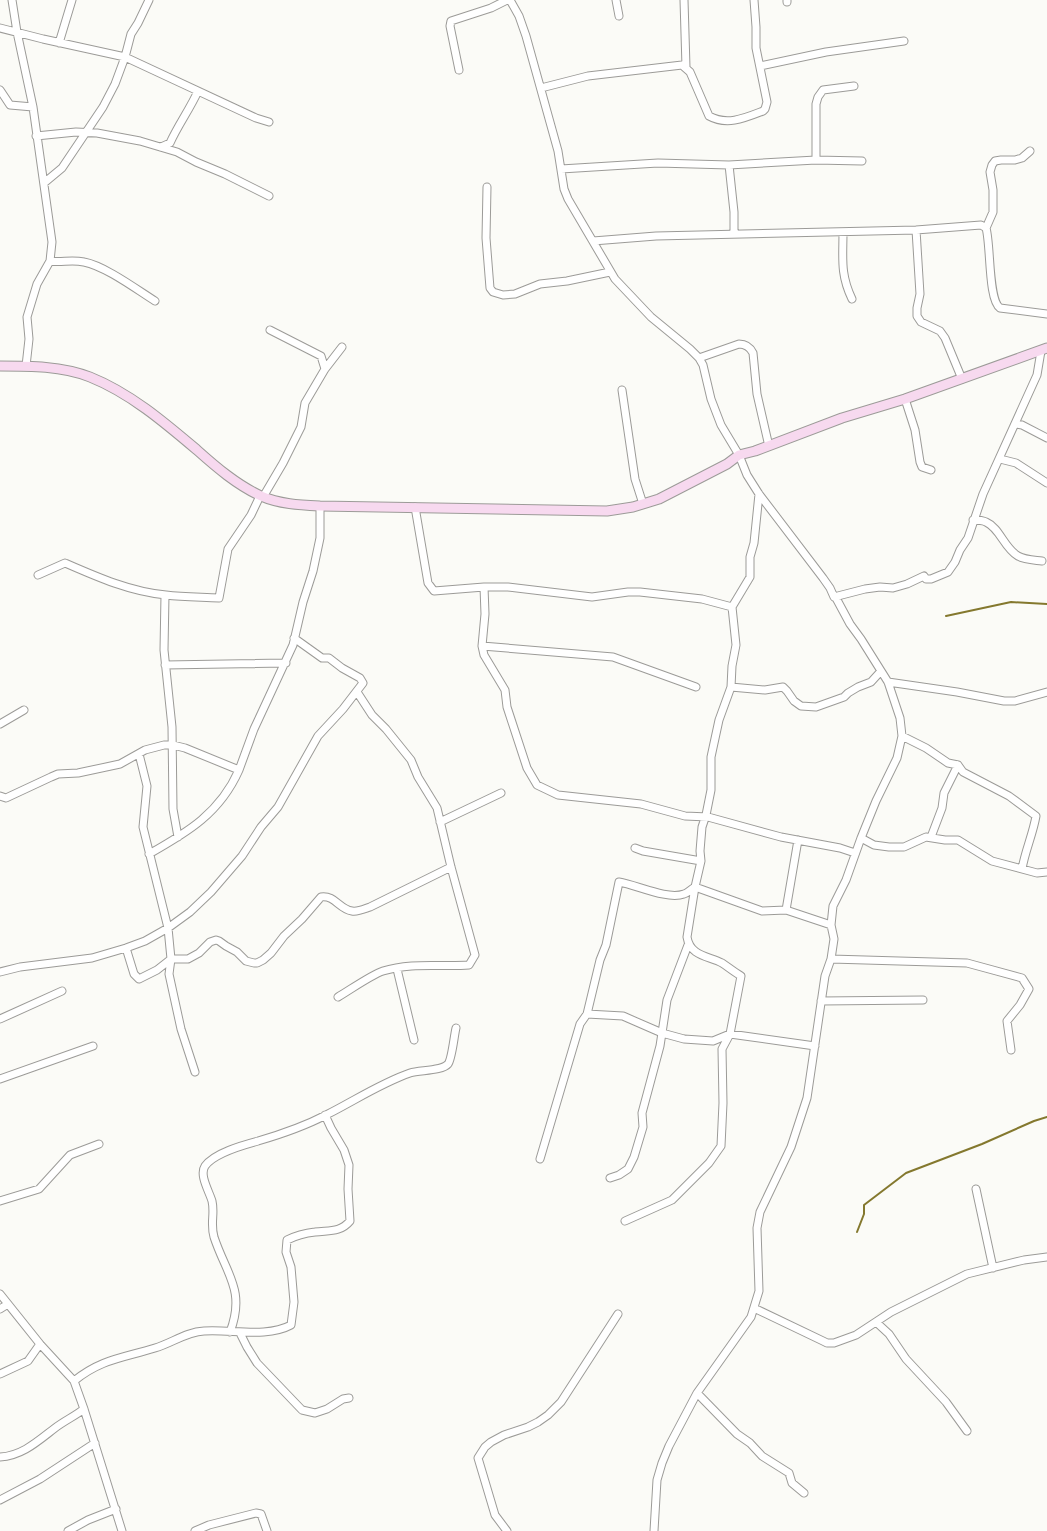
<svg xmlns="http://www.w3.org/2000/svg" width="1047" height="1531" viewBox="0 0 1047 1531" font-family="'Golos Text',sans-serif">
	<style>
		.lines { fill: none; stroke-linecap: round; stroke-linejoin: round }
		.stream { stroke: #84782e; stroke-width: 2 }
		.minor-casing { stroke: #9c9b98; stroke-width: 9 }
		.secondary-casing { stroke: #9c9b98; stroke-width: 11 }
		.minor { stroke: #fff; stroke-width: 7 }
		.secondary { stroke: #f7d9ef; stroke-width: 9 }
	</style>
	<rect width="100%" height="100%" fill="#fbfbf7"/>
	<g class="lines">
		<path class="stream" d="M946 616 1011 602 1047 604
			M857 1232 864 1214V1205L906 1173 982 1144 1034 1121 1047 1117"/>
		<defs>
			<path id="minor" d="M12 0 17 32 33 107 52 242 50 261 37 284 27 317 29 339 26 366
				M510 0 519 16 526 36 558 151 564 189 568 199 615 279 651 317 690 349 699 358 703 365 711 399 721 425 739 455 747 475 759 494 823 578 830 588 834 597 836 598 850 624 861 639 888 682 900 718 902 736 897 758 876 801 861 838 846 880 833 906 831 925 834 939 831 959 825 976 807 1098 791 1147 760 1212 757 1228 759 1291 751 1317 697 1393 669 1446 662 1463 657 1480 654 1531
				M616 0 619 16
				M684 0 686 67
				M787 0V2
				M0 28 43 39 125 57 256 118 269 122
				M59 43 72 0
				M760 66 826 52 904 41
				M459 70 450 26 451 21 491 8 507 0
				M541 88 588 76 682 65 690 72 709 116C727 126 745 118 763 111L765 109 767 102 756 48V27L754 0
				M0 90 10 105 33 107
				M36 136 76 132 97 133 140 141 177 152 196 162 225 174 269 196
				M161 147 170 143C178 125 190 109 198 91
				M816 160V104L818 97 823 90 854 86
				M729 165 734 212V234
				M561 169 658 163 729 165 816 160 862 161
				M44 183 62 168 103 107 115 84 125 57 131 34 138 23 149 0
				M487 187 486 238 490 288 493 292 503 295 515 294 540 284 567 281 610 272
				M986 228 993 212V190L990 172 992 165 995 161 1001 160H1015L1022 158 1030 151
				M916 230 920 294 917 308V316L921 322 940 331 945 338 962 379
				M843 232C843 258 840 274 852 299
				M593 241 656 236 916 230 981 225 986 228C991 245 988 300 1000 308L1047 314
				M50 261C62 263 70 259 84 262 105 266 136 289 155 301
				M270 330 321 356 325 369
				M699 358 739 344C746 344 750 347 753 353L757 394 768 442 772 444
				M622 390 635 479 643 504
				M905 399 915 430 920 462 922 467 931 470
				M1016 424 1022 425 1047 438
				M1000 459 1016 463 1047 483
				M263 497 283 463 301 427 305 403 325 369 342 347
				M415 507 428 583 434 591 484 587H508L592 597 628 592H640L702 599 732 607
				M973 520C977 520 982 520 986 522 1000 528 1004 548 1018 556 1025 560 1034 560 1042 561
				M38 575 65 563C97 577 131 592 166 595 183 597 201 597 219 598L228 549 251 515 260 496
				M484 587 485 614 482 646 613 657 696 687
				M165 595 164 650 172 727 173 809 178 837
				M834 597 865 589 880 587 893 588 907 584 924 576 926 579H931L948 572 955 562 960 550 968 538 983 494 1037 375 1041 351
				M482 646 484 655 505 690 507 707 527 768 537 785 558 795 641 804 685 816 708 817 781 837 840 848 855 853
				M165 665 286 663
				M888 682 957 692 1004 701H1015L1047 692
				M731 687 765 690 783 687 787 691 794 701 801 706 816 707 844 697 848 693 858 687 871 682 881 671
				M0 724 24 710
				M902 736 926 748 948 763 958 765 963 772 1009 796 1036 816C1033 834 1025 851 1022 869
				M139 754 147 786 143 827 168 928 171 959 169 974 181 1029 195 1072
				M0 796 6 798 51 777 58 774 78 773 120 764 145 750 164 745H173L185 748 239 770 254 729 293 645 303 602 313 571 320 538V506
				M440 822 501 793
				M931 837 942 808 944 793 958 765
				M861 838 874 845 889 847H904L926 837 945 840H958L992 861 1037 873 1047 872
				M635 848 643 851 701 861
				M149 854C188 832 220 813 239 770
				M786 910 798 840
				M126 948 134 974 139 979 157 970 171 959H188L199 953 210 942 216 940 219 941 226 946 237 952 246 961 254 963H257L263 960 271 953 284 936 302 919 321 897C335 895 339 909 352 911 358 912 364 909 370 907L451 867
				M831 959 967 963 1022 978 1029 989 1020 1005 1007 1021 1011 1050
				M397 969 414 1040
				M0 972 20 967 92 958 126 948 145 941 168 928 190 912 211 892 242 856 261 827 278 807 318 736 343 709 363 683 360 678 342 668 329 658H322L294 638
				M338 997C350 990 371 975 383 971 411 962 441 967 469 965L475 955 451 867 437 808 418 777 411 760 386 729 372 715 357 692
				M821 1001 923 1000
				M587 1014 600 960 606 945 619 882C637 885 667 900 684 894 688 893 691 889 695 887L762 911 786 910 831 925
				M0 1019 62 991
				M0 1079 93 1046
				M540 1159 580 1024 587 1014 623 1016 662 1033 684 1039 713 1041 730 1034 815 1046
				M610 1178 619 1175 628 1169 634 1157 643 1127 642 1113 660 1046 667 1000 688 945
				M976 1189 993 1268
				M0 1201 39 1189 70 1155 99 1144
				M625 1221 672 1200 709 1163 721 1146 723 1103 722 1049 730 1034 741 976C734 972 728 967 722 963 708 956 690 956 687 937L695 887 701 861 700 851 702 827 706 815 711 790V757L719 720 731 687 732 666 736 645 732 607 750 577V557L754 543 759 494
				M0 1294 40 1344 74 1381 84 1409 122 1531
				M754 1308 823 1341 827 1343H834L856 1335 891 1312 967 1274 1024 1260 1047 1257
				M0 1309 8 1304
				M876 1322 889 1334 906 1359 946 1402 967 1431
				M230 1332C246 1290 226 1274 214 1237 210 1223 215 1214 212 1201 209 1191 199 1175 205 1166 214 1153 243 1145 258 1141 282 1134 305 1126 326 1115 354 1101 381 1083 410 1073 420 1070 442 1071 448 1064 452 1059 454 1036 456 1028
				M240 1333 247 1347 257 1363 302 1410 315 1413 327 1409 343 1399 349 1398
				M0 1374 28 1361 40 1344
				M74 1381C101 1359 123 1358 155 1348 172 1343 186 1332 204 1331 231 1329 267 1338 291 1325L294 1302 291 1267 286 1252 287 1240C295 1236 306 1233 315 1232 328 1230 340 1233 350 1221L348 1189 349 1165 344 1150 331 1128 325 1115
				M697 1393 737 1434 750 1443 762 1456 789 1473 792 1483 804 1493
				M0 1457C22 1456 38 1441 55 1428 64 1421 75 1416 84 1409
				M0 1500 40 1479 95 1443
				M68 1531 88 1520 116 1509
				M195 1531 209 1525 256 1513 261 1514 267 1531
				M507 1531 495 1515 478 1458 485 1447 491 1442 504 1435 528 1427 538 1422 548 1415 561 1402 618 1314"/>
			<path id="secondary" d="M0 366C30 366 62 366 90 377 130 393 164 422 197 450 216 467 237 485 261 496 279 504 300 505 320 506L607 511 633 507 659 499 727 464 739 455 755 451 842 418 905 399 1047 348"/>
		</defs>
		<use href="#minor" class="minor-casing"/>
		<use href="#secondary" class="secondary-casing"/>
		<use href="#minor" class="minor"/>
		<use href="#secondary" class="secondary"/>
	</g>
</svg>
